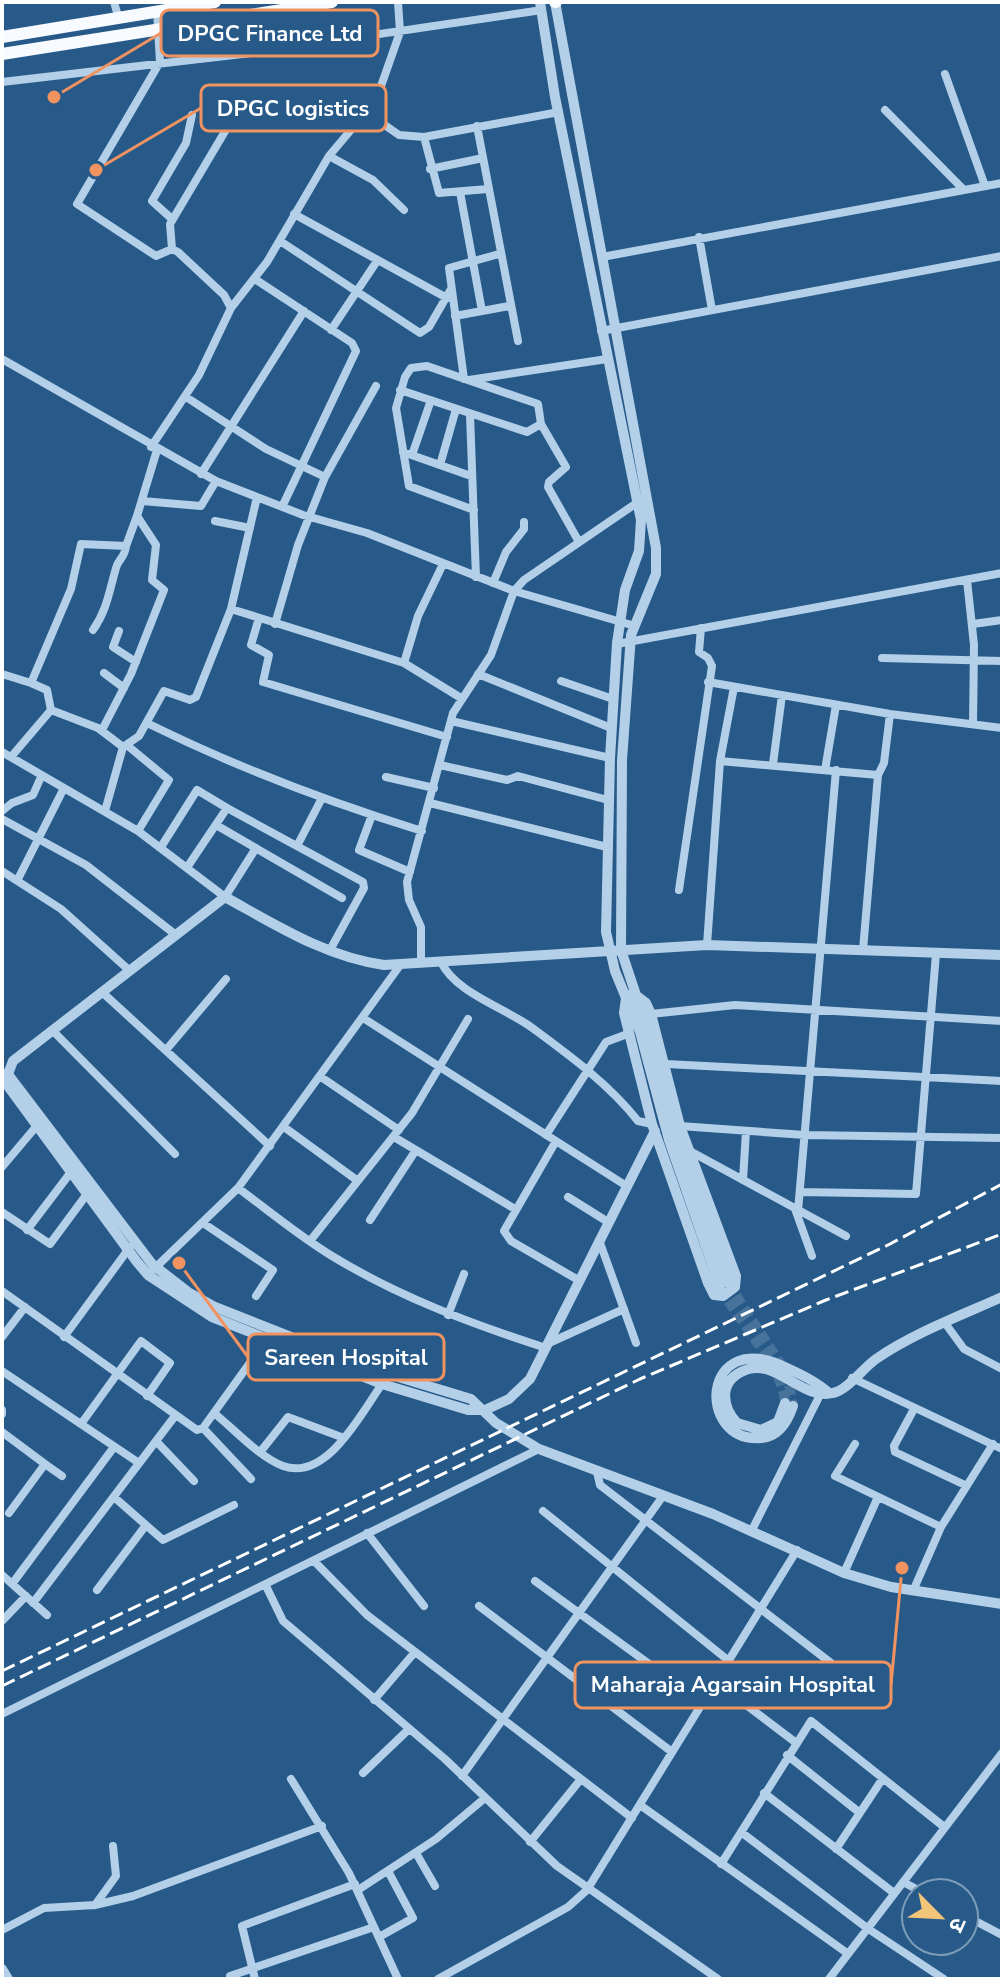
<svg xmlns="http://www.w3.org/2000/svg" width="1004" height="1981" viewBox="0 0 1004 1981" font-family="'Nunito Sans','Noto Sans Devanagari',sans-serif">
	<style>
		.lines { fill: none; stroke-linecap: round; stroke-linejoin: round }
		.tertiary-tunnel { stroke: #47739b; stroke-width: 10; stroke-dasharray: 10 5; stroke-linecap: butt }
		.minor { stroke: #b4d0e9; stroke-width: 8 }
		.tertiary { stroke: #b4d0e9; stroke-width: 10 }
		.primary { stroke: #f7fafe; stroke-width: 12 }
		.rail { stroke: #fff; stroke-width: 3; stroke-dasharray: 14 6; stroke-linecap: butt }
		.leader { fill: none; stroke: #f09361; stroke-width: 3 }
		.callout-dot { fill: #f09361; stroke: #275a89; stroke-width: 3 }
		.callout { fill: #275a89; stroke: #f09361; stroke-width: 3 }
		.callout-label { font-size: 22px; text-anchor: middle; font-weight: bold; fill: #fff }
	</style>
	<rect width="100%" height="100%" fill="#275a89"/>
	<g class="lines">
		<path class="tertiary-tunnel" d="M728 1283 787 1374 793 1406
			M721 1288C738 1322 784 1368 785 1403"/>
		<path class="minor" d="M114 2 118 16
			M157 11 160 62 77 204 156 256 172 249 178 252 224 295 231 308
			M945 74 985 186
			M2 82 251 53 542 10
			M885 110 964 190
			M366 112 399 135 424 137
			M477 126 518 341
			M329 156 373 180 404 210
			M430 169 483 158
			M488 189 439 193 424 137 559 112
			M460 192 482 311
			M294 214 447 298
			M172 219 152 201 186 143 192 115
			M699 237 712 310
			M280 241 420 333 429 327 451 289
			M172 249 170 224 227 128
			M602 257 1002 183
			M255 279 352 343 356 351 282 507
			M455 316 509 306
			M331 330 377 261
			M601 331 1002 256
			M2 359 216 481 303 515 367 533 514 591 635 626
			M464 379 449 268 499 254
			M469 380 607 359
			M400 390 527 432 541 424
			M186 397 266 449 325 477
			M470 415 476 577
			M151 447 199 375 231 308 267 262 329 156 366 112 380 89 400 32 398 2
			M403 452 471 476
			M412 455 431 400
			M440 465 456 409
			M201 474 304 311
			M142 501 201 506 216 481
			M474 510 409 486 396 408 405 377 411 368 427 366 538 404 541 424 566 467 549 482 548 487 579 542
			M215 521 250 528
			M967 580 974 645 973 724
			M493 583 506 552 524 529V522
			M231 609 404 663 461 698
			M259 618 251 645 269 655 263 682 447 737
			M275 624 298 545 325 477 376 386
			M973 624 1002 620
			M93 630C107 610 109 592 116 568 118 559 125 558 126 546
			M119 631 113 647 136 662
			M617 644 1002 573
			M882 658 1002 661
			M404 663 418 616 443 564
			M104 673 124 688
			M2 674 31 683
			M478 674 611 728
			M561 681 613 699
			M708 682 890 714 1002 728
			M51 710 98 728 123 747
			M451 721 610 758
			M147 723C236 767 328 802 422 831
			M102 730 131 674 164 590 152 580 156 545 137 516 157 450
			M128 746 169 780 138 831
			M2 752 138 831 225 897 256 848
			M11 757 51 710 47 690 31 683 71 589 81 544 126 546 137 516
			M720 761 734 687
			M773 764 782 695
			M440 765 507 780 518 776 608 800
			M825 770 836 705
			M878 775 884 763 890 714
			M386 777 434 788
			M430 803 607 847
			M227 808 363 882 364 888 330 950
			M2 811 12 803 33 795 41 777
			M105 811 123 747 139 736 164 691 190 700 196 697 231 609 257 497
			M372 815 359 850 410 872
			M2 819 86 865 176 935
			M216 825 342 898
			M297 846 322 798
			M161 847 197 790 227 808 188 866
			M2 871 61 909 130 971
			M18 879 64 788
			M679 890 712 666 708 658 699 652 701 628
			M707 945 720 761 878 775 863 950
			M441 962C456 993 503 1007 531 1027 569 1055 609 1084 638 1121L652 1124
			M421 963V927L409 900 407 882 453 713 491 655 514 591 524 580 641 500
			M103 993 270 1146
			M651 1014 735 1005 1002 1021
			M363 1018 625 1185
			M52 1030 175 1154
			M166 1050 226 979
			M666 1064 1002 1081
			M321 1077 399 1130
			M680 1126 805 1135 1002 1138
			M284 1127 358 1181
			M546 1135 606 1042 630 1033
			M394 1137 515 1209
			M556 1141 504 1231 511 1241 580 1281
			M688 1150 846 1236
			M2 1167 40 1122
			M743 1180 746 1131
			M238 1188C269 1211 299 1236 332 1256 399 1297 472 1324 546 1348
			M800 1192 916 1194 936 954
			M568 1197 608 1222
			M795 1209 812 1256
			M798 1211 836 770
			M2 1212 50 1244 87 1194
			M370 1220 416 1150
			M203 1223 273 1270 256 1296
			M27 1230 71 1172
			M599 1240 636 1343
			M310 1241 412 1113 468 1019
			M153 1270 238 1188 401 964
			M2 1291 197 1430 203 1428 267 1339
			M448 1315 464 1274
			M945 1323 964 1349 1002 1369
			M2 1337 25 1307
			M64 1337 130 1247
			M549 1343 624 1309
			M2 1371 139 1463
			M852 1378 1002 1449
			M914 1409 894 1446 895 1452 965 1485
			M2 1410V1414
			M214 1413C234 1429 259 1457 283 1466 327 1482 362 1412 382 1384
			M81 1424 141 1341 170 1363 147 1396
			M203 1428 251 1479
			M2 1432 45 1464 9 1513
			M156 1441 194 1481
			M855 1444 835 1476 941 1527
			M261 1451 288 1417 344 1438
			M45 1464 62 1476
			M597 1472 600 1485 831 1663
			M114 1497 163 1540 234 1505
			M543 1511 729 1661
			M752 1530 822 1391
			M367 1533 424 1606
			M314 1561 367 1615 632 1818
			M844 1573 878 1497
			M2 1575 47 1615
			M535 1581 656 1669
			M12 1584 114 1447
			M266 1586 283 1621 445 1759 557 1866 718 1979
			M97 1590 146 1525
			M913 1591 941 1527 993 1444
			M33 1603 175 1416
			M479 1606 672 1752
			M2 1621 26 1596
			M716 1682 795 1742
			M374 1700 415 1652
			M2 1714 539 1449
			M787 1755 860 1813
			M363 1773 409 1729
			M462 1776 663 1496
			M291 1779 349 1873 398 1979
			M764 1793 894 1893
			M640 1805 847 1953
			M741 1832 867 1928 944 1979
			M530 1842 581 1779
			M836 1849 883 1778
			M416 1853 435 1886
			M721 1864 811 1721 943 1826
			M903 1882 924 1893
			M358 1890 436 1839 485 1798
			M95 1905 116 1876 113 1846
			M964 1915 1002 1935
			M2 1930 44 1908 95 1905 133 1896 322 1826
			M379 1937 413 1918 388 1871
			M230 1976 374 1927
			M255 1979 242 1926 355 1884
			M438 1979 568 1907 587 1890 797 1550
			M829 1979 1002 1753"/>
		<path class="tertiary" d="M540 2 555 97 641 520 639 551 625 590 617 643 610 758 606 932 615 971 640 1032 669 1140 720 1287
			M555 2 656 548V574L631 635 622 760 621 950 651 1040 667 1110 728 1283
			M633 993 646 1003 651 1014 680 1126 736 1276 735 1287 723 1296 714 1295 708 1283 652 1124 624 1013 626 998Z
			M7 1073 152 1264 188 1292 215 1307 372 1369 471 1399 496 1423 539 1449 713 1514 844 1573 891 1587 1002 1604
			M655 1131 530 1379 509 1399 485 1410H468L382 1384 212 1317 148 1275 137 1262 5 1082 13 1061 225 897C276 925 326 957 384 965L707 945 1002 955
			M785 1403 778 1422 761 1430 737 1423C722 1407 719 1383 741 1372 774 1354 800 1401 833 1393 848 1390 863 1368 876 1359 914 1333 960 1316 1002 1297
			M793 1406C788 1421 779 1437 761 1438 695 1443 701 1325 787 1368 802 1375 817 1382 829 1393
			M2 1969 8 1979"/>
		<path class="primary" d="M555 2H556
			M2 37 215 2
			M2 54 332 2"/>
		<path class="rail" d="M2 1671 890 1244 1002 1184
			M2 1686 640 1379 826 1300 1002 1234"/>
	</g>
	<path class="leader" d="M54 97L161 33M96 170L201 108M179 1263L248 1357M902 1568L891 1685"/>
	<g class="callout-dot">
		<circle cx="54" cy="97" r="8"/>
		<circle cx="96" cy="170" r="8"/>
		<circle cx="179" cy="1263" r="8"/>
		<circle cx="902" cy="1568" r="8"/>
	</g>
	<g class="callout">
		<rect x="161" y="10" width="217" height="46" rx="8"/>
		<rect x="201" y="85" width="185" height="46" rx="8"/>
		<rect x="248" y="1334" width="196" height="46" rx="8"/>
		<rect x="575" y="1662" width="316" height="46" rx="8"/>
	</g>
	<g class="callout-label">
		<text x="270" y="41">DPGC Finance Ltd</text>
		<text x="293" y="116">DPGC logistics</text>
		<text x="346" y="1365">Sareen Hospital</text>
		<text x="733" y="1692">Maharaja Agarsain Hospital</text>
	</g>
	<rect width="1004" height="1981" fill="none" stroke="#ffffff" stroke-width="8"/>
	<g transform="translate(940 1917) rotate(114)"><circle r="38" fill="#275a89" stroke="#7d9cb8" stroke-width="2"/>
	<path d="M0-6L14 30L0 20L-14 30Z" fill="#f2c579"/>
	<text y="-12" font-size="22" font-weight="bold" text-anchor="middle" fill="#ffffff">उ</text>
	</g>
</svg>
